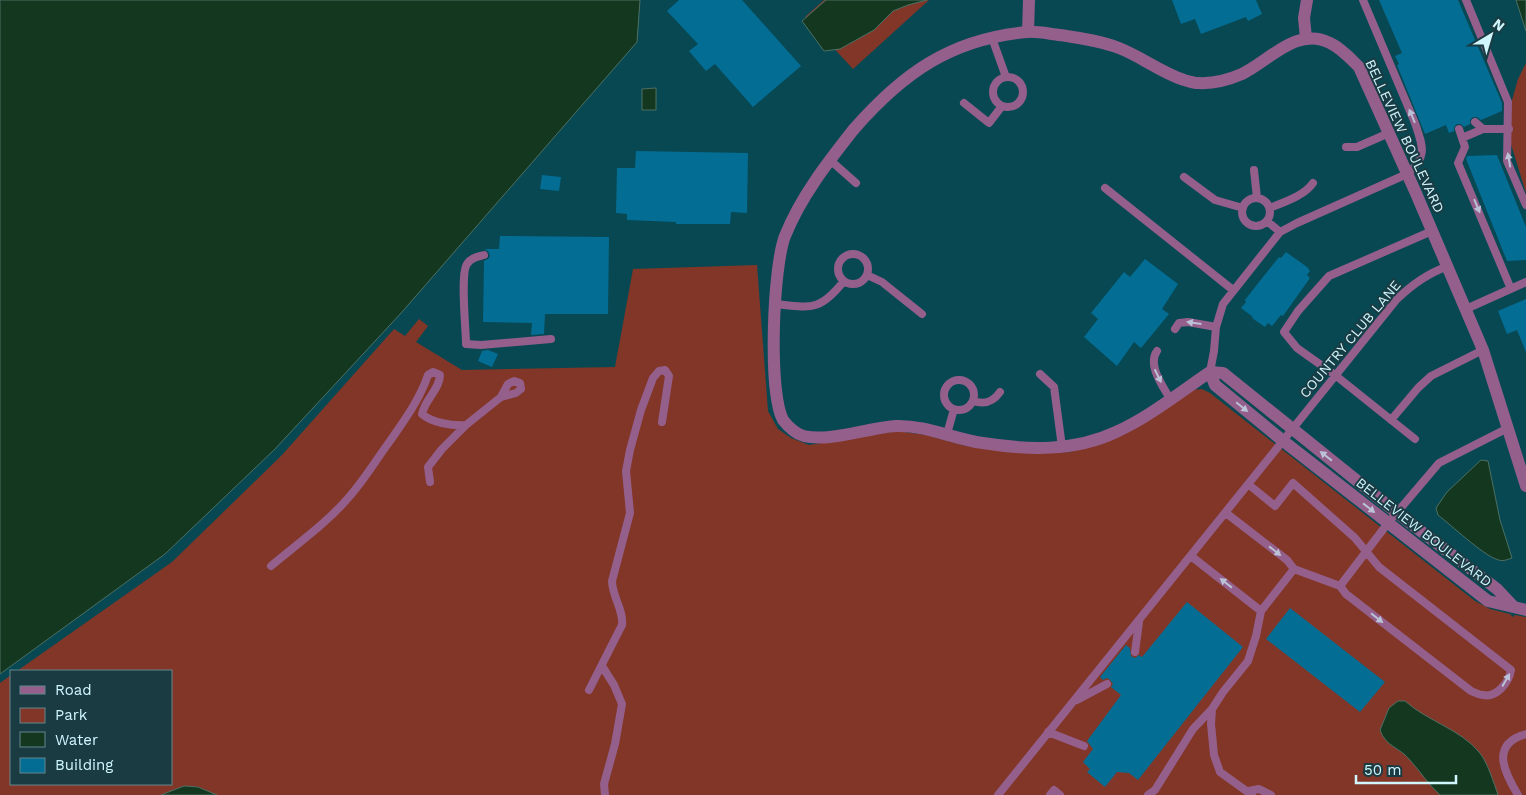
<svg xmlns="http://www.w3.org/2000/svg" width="1526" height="795" viewBox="0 0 1526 795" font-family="'Work Sans',sans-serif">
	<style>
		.green { fill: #823627 }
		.water { fill: #143720; stroke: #4c7063 }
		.building { fill: #046d94 }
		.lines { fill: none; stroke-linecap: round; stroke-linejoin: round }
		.service { stroke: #945f8b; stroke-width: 8 }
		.minor { stroke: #945f8b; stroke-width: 12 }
		.tertiary { stroke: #945f8b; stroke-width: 12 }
		.oneway { fill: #bbc1d6 }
		.labels { text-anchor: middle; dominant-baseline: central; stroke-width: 4; stroke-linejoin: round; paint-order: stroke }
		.street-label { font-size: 14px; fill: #d0f6fe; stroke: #1a3b42 }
	</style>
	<rect width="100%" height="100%" fill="#084853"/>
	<path class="green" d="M824 0H929L853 69 805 17Z
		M1526 63V193L1505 125 1518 79Z
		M757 265 768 411 778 429 791 438 809 445 897 431 926 435 966 446 1043 453 1071 452 1191 390 1202 389 1210 393 1475 601 1490 609 1510 614 1513 617 1515 615 1526 617V795H0V683L11 675V784H171V671H17L172 562 282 455 394 329 405 336 419 319 428 326 416 342 462 370 615 367 633 269Z"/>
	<path class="water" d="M0 0H640L637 42 402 312 275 449 165 554 0 674Z
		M826 0H927L908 5 893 11 874 30 840 49 824 51 802 21Z
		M1516 0H1526V31Z
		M656 88V110H642V89Z
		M1481 460 1488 461 1500 520 1512 558C1506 560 1502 562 1496 559 1482 554 1451 525 1438 515L1436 508 1447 492Z
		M1398 701H1405C1427 721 1460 729 1479 752 1487 761 1494 783 1498 795H1440C1428 784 1420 771 1409 759 1399 747 1386 747 1380 730L1389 708Z
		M184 786 198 787 217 795H161Z"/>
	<path class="building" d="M679 0H742L801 66 753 107 715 64 706 71 689 51 698 44 667 11Z
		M1172 0H1256L1262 14 1248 21 1246 17 1201 34 1195 19 1181 24Z
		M1379 0H1458L1502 103V111L1481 120 1477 117H1473L1470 120V124L1464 127 1461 124H1457L1454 127V131L1449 133 1446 125 1425 134 1397 65 1399 64 1395 56 1402 53Z
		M636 151 748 153 747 213 731 212 730 224H676V222L627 220V214L616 213 617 168H635Z
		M1497 155 1526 227V260L1507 261 1466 159 1467 156Z
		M542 175 561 177 559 191 540 189Z
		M500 236 609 237 608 314H545L544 334 531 335 532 323 483 322 484 261 488 259 490 256 488 251 484 249H499Z
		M1286 252 1307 267 1310 271 1307 275 1310 278 1283 316 1281 315 1272 326 1268 323 1265 327 1252 318 1253 317 1241 308 1246 302 1245 300 1259 282 1279 257 1281 258Z
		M1145 259 1178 284 1162 309 1169 314 1141 348 1134 342 1117 366 1084 337 1098 319 1091 313 1124 272 1130 277Z
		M1526 299V352L1517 330 1507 334 1498 311Z
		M488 350 498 354 492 367 478 361 482 351Z
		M1187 602 1243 647 1138 780 1129 773 1117 772 1105 787 1087 772 1090 769 1083 762 1093 749 1087 741 1121 695 1111 687 1113 684 1110 680 1107 678 1103 680 1100 677 1126 645 1130 648 1131 656 1135 658 1139 655 1142 657Z
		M1290 608 1385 682 1360 712 1266 639Z"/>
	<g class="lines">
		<path class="service" d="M1466 0 1508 102 1507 161 1526 205
			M992 38 1006 77
			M993 92a15 15 0 1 1 30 0a15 15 0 1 1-30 0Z
			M964 103 989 123 1002 106
			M1475 122 1483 129H1509
			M1459 129 1465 147 1458 163 1511 289
			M1462 138 1483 129
			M1346 147H1357L1389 133
			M830 160 856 183
			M1254 170 1257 198
			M1184 177 1215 200 1243 208
			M1105 188 1233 290
			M1242 212a14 14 0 1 1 28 0a14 14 0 1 1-28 0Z
			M1270 208C1284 202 1304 196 1313 183
			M1267 221 1280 232
			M838 269a15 15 0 1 1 30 0a15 15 0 1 1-30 0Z
			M484 255C477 257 471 258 467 264 460 274 466 329 466 344L481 345 551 339
			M867 275 882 282 922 314
			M776 304C812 308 820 311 844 281
			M1466 309 1526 282
			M1175 329 1179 323 1188 322 1216 327
			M1157 351C1147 365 1163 386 1170 399
			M1210 372 1214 351 1216 327 1223 304 1280 232 1297 223 1407 174C1428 157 1423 147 1415 123L1363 0
			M1040 374 1054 387 1062 447
			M944 395a15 15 0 1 1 30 0a15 15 0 1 1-30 0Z
			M973 401C985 405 993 402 1000 392
			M1391 420 1418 388 1431 376 1483 350
			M947 434 954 409
			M1415 439 1335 375 1297 348 1284 332 1298 311 1329 276 1432 231
			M430 482 428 467 442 449 466 425
			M1226 513 1287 560 1294 569 1340 586 1346 594 1471 691C1474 692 1479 695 1483 695 1497 698 1509 682 1511 670L1379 567 1355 538 1293 483 1275 506 1248 484
			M1191 556 1261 611
			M271 566C297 544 327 523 349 497 364 480 376 460 390 441 404 421 420 399 428 375L433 372 440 375C440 389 425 399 422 414 432 423 453 426 466 425L501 397 516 393 521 389 520 383 514 381 508 384 501 397
			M1340 586 1388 523 1439 463 1508 428
			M1135 652 1139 622
			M602 666 614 685 622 704 615 744 604 784 605 795
			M589 690 622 625C624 611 612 596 612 581L630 513 626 471 630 450 641 410 653 378 659 371 665 370 669 376 662 422
			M1077 700 1107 684
			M1048 732 1084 746
			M1249 791 1259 789 1271 795
			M998 795 1397 299C1413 284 1427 274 1448 266
			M1050 795 1054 790 1060 795
			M1148 795 1155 790 1193 729 1212 709
			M1252 795 1220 772 1214 755 1211 724 1212 709 1223 692 1248 661 1256 636 1261 611 1294 569
			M1518 795C1504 772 1490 744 1526 734"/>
		<path class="minor" d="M1028 32 1029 0
			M1306 38 1304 18 1307 0
			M854 129C828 162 801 196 785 236 773 267 768 391 783 420 786 424 790 428 794 431 814 448 869 427 896 426 926 425 953 439 983 443 1027 450 1074 452 1116 432 1149 417 1179 393 1210 372L1223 373 1397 513 1497 589 1514 607
			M1210 372 1215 385 1282 440 1488 601 1526 610"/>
		<path class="tertiary" d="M854 129C903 73 951 39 1027 32 1037 31 1050 34 1060 35 1080 38 1101 41 1119 48 1142 57 1160 72 1184 80 1188 81 1193 83 1198 83 1213 84 1228 80 1242 74 1269 61 1297 26 1330 43 1341 48 1350 58 1359 67L1415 191 1483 350 1526 486"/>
	</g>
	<defs><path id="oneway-solid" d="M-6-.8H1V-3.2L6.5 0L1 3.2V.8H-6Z" transform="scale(1.25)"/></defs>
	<g class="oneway">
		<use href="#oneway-solid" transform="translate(1412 116) rotate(-113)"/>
		<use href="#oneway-solid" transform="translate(1509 160) rotate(-100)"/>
		<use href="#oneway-solid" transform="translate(1477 206) rotate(67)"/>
		<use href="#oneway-solid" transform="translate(1194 323) rotate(-172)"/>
		<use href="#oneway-solid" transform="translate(1158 376) rotate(64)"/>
		<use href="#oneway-solid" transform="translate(1242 407) rotate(39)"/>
		<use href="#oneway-solid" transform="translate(1326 456) rotate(-142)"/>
		<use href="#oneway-solid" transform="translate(1369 508) rotate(38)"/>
		<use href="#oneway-solid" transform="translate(1275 551) rotate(38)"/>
		<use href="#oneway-solid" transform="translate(1226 583) rotate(-142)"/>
		<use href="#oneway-solid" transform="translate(1377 618) rotate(38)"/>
		<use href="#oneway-solid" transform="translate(1506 680) rotate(-60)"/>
	</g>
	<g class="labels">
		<g class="street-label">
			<text transform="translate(1405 136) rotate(65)">BELLEVIEW BOULEVARD</text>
			<text transform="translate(1350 339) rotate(-50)">COUNTRY CLUB LANE</text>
			<text transform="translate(1424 532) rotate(38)">BELLEVIEW BOULEVARD</text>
		</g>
	</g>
	<rect x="10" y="670" width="162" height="115" fill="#1a3b42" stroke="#63868d"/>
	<rect x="20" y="686" width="25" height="8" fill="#945f8b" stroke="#63868d"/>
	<text x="55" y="695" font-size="15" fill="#d0f6fe">Road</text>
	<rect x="20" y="708" width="25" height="15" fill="#823627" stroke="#63868d"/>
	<text x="55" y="720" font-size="15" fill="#d0f6fe">Park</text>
	<rect x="20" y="732" width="25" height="15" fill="#143720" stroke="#63868d"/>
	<text x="55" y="745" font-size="15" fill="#d0f6fe">Water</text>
	<rect x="20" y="758" width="25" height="15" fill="#046d94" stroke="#63868d"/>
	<text x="55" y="770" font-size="15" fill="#d0f6fe">Building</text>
	<g transform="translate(1491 35) rotate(38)" stroke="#1a3b42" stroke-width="4" paint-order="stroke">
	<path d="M0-4L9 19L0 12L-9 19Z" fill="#d0f6fe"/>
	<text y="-8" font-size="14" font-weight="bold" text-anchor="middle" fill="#d0f6fe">N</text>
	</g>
	<path d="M1356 775v8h100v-8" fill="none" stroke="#d0f6fe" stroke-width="2.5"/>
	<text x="1364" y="775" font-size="15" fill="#d0f6fe" stroke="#1a3b42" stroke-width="4" paint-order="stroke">50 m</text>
</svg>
